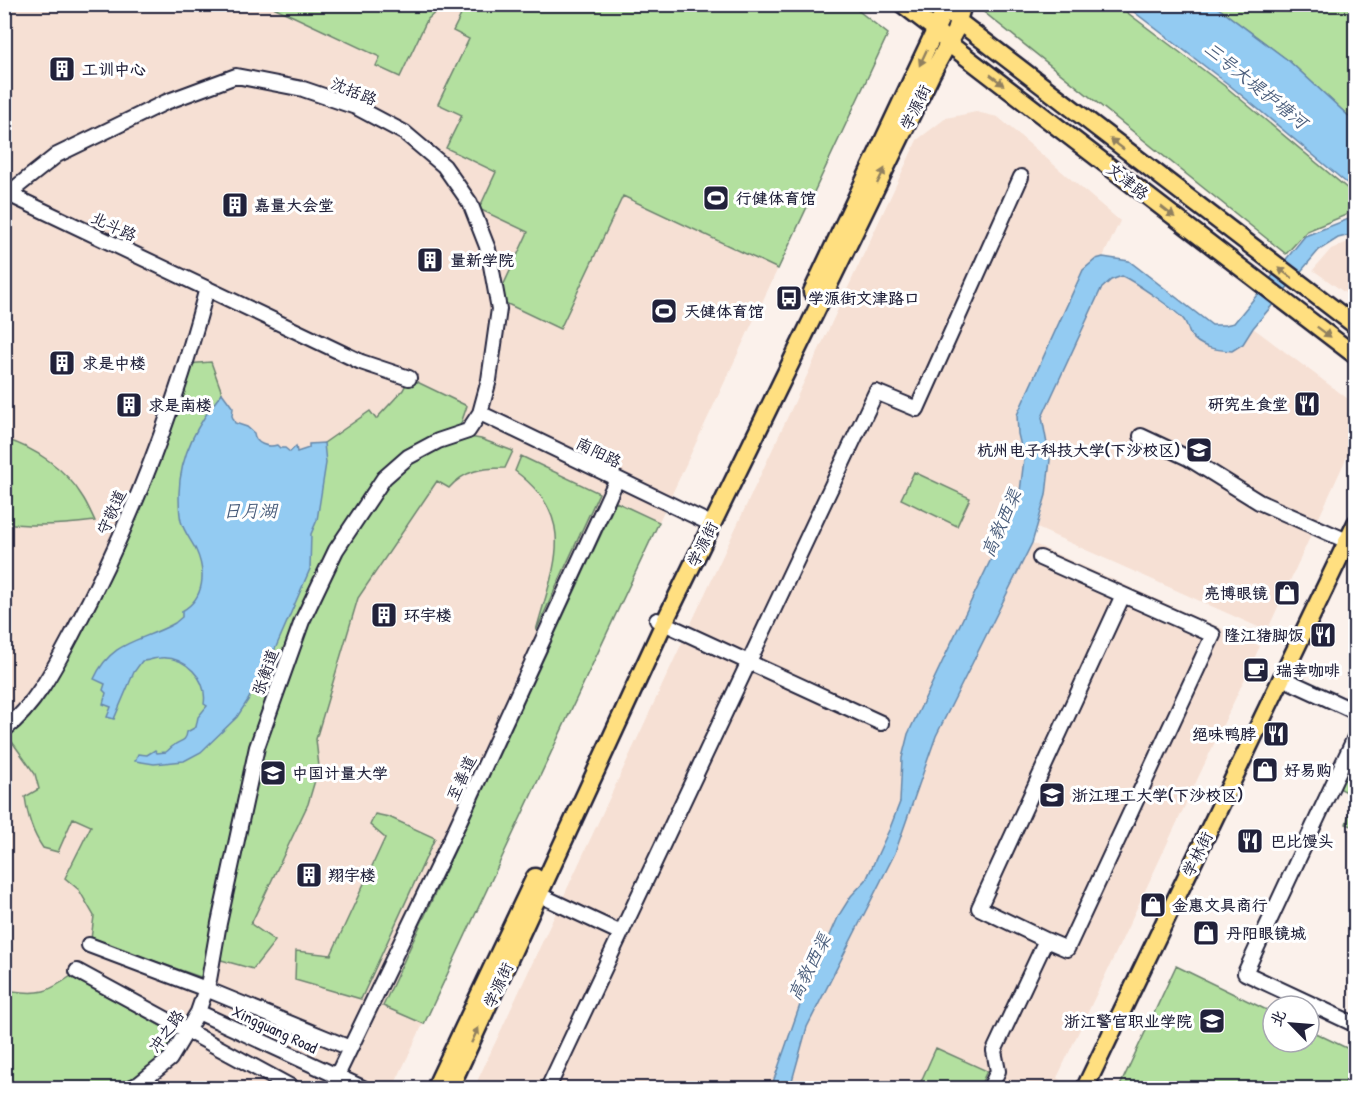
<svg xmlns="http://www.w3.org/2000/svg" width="1360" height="1093" viewBox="0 0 1360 1093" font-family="'Patrick Hand','LXGW WenKai TC',sans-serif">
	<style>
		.built { fill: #f6e0d4 }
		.green { fill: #b3e09f; stroke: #6a816d; stroke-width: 1.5 }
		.water { fill: #93cbf2; stroke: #6687a9; stroke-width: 1.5 }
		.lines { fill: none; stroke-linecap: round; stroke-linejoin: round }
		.minor-casing { stroke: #22223b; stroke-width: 18 }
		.major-casing { stroke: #22223b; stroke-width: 21 }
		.minor { stroke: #fff; stroke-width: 14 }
		.major { stroke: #ffdf80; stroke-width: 16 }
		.oneway { fill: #90805e }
		.labels { text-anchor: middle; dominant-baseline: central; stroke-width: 6; stroke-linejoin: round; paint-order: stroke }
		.poi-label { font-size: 16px; font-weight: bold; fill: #22223b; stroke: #fff; text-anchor: start }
		.street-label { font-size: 16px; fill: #22223b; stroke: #fff }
		.water-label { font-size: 18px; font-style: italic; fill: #4a5d7b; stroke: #fff }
	</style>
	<rect width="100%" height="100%" fill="#fbf1eb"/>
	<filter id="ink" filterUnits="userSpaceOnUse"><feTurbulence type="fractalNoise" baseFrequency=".0167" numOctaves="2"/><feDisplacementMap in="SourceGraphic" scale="12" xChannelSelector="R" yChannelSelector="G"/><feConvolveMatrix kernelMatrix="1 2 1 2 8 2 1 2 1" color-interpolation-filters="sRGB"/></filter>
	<g filter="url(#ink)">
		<path class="built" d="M851 4 888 34 393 1088H5L4 18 14 5Z
			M976 112 998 117 1120 221 1103 257 1096 259 1083 270 1022 402 1017 415 1018 434 1024 459 1019 500 908 734 902 758 900 802 890 828 866 880 851 896 839 915 801 1002 771 1088H474L917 140 946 118Z
			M1355 239V300L1313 270 1331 249Z
			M1122 276 1134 281 1185 321 1189 333 1243 344 1253 328 1351 401 1355 416V439L1267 631 1037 528 1046 495 1050 460 1042 417 1101 289 1111 280Z
			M1032 543 1260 646 1057 1078 1064 1082 1061 1088H790L807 1027 895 853 936 736Z"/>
		<path class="green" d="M269 5H443L427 20 400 77 376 66 380 57Z
			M466 5H851L888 34 778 269 623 196 560 329 497 299 528 232 479 209 496 172 446 148 462 115 438 104 469 39 453 31Z
			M975 5H1117L1226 87 1355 195 1346 215 1307 231 1286 254Z
			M1214 5H1355V122L1289 61Z
			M211 362 222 393 226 441 293 472 324 443 370 411 376 419 403 390 409 378 467 406 457 435 481 439 513 451 505 468C482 468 465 470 449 488L437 481 358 598 316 739 319 767 308 804 251 924 275 941 253 969 214 958 209 980 91 939 94 916 79 890 65 878 91 826 73 818 58 852 43 848C32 832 28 817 25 797L39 789 35 774 5 732 16 721 90 599 186 364Z
			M5 439C35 448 66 469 82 496 87 503 91 513 95 521 64 525 35 527 5 523Z
			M521 456 599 493 536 631C553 567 580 519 515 471Z
			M914 472 970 498 957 526 901 499Z
			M616 502 659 522 424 1024 383 1006Z
			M1350 764 1355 767V827L1346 824 1353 801 1347 792 1337 787Z
			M375 814 389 817 435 838 361 999 295 980 296 951 331 955 385 838 370 825Z
			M1176 966 1273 1013V1042H1309V1030L1355 1052V1088H1119Z
			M71 976 184 1039 130 1088H5V1008L12 991C41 995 48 992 71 976Z
			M936 1048 987 1071 979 1088H918Z"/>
		<path class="water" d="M1125 5H1214L1289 61 1355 122V190L1228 84Z
			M1355 208V234L1338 238 1319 250 1253 328 1243 344 1232 351C1217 350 1199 348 1190 334 1188 330 1187 324 1184 320 1176 310 1135 282 1122 276L1111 280 1101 289 1042 417 1050 460 1046 495 1032 543 936 736 895 853 807 1027 790 1088H771L801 1002 839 915 851 896 866 880 890 828 900 802 902 758 908 734 1019 500 1024 459 1018 434 1017 415 1083 270 1096 259 1103 257 1129 261 1212 325H1225L1234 323 1305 236 1349 219Z
			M222 393 233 408 232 416 235 423 247 427 254 433C255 444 268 448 277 445L280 448H285L290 452 296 446 297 452 309 448V444L324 443 326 463 317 520 311 534 310 569 276 647 248 700 237 717 201 752 184 761 154 764 135 761 138 754 147 755 155 750 157 753 166 752C169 750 170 748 173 746 179 740 186 743 187 732L196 727 198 717 207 706 204 704C208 679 185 656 160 658 154 658 148 661 142 661L134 672 114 719 107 717 111 707 103 704 106 693 103 690 105 684 94 679C112 639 142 642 175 623L182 617V611C205 598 206 572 196 550 191 540 184 532 181 521 179 513 179 502 179 493 180 454 198 423 222 393Z"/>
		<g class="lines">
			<defs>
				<path id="minor" d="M4 192 361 362 409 378
					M4 197 57 155 166 102 236 76 303 89 356 107 405 133 444 166 470 203 488 249 499 309 489 380 480 413 468 431 438 441 408 457 384 478 336 550 302 621 257 747 219 923 209 980 198 1012 170 1059 139 1084 130 1088
					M480 413 705 521
					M1141 436 1188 458 1259 502 1347 541
					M657 620 881 723
					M1282 678 1356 712
					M4 730C35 706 55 667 73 633 131 524 176 407 207 288
					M1356 735 1245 973 1356 1025
					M531 891 621 933
					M1046 940 979 908 1123 595
					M89 945 206 989 350 1048
					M77 971 293 1088
					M198 1012 363 1088
					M331 1088 451 839 617 479
					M548 1088 876 392 917 409 1021 177
					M990 1088 998 1071 994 1051 1046 940 1067 949 1213 635 1040 558"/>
				<path id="major" d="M902 4 936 30 948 43 1356 356
					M950 13 958 21 1356 326
					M812 292 940 20 946 4
					M435 1088 535 877
					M450 1088 664 623 932 73 955 31 963 4
					M1085 1088 1356 523"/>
			</defs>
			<use href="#minor" class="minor-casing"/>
			<use href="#major" class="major-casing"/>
			<use href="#minor" class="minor"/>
			<use href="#major" class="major"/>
		</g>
		<defs><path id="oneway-solid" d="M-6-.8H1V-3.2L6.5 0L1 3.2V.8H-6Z" transform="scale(1.5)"/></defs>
		<g class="oneway">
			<use href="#oneway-solid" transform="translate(923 58) rotate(115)"/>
			<use href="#oneway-solid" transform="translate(997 80) rotate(38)"/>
			<use href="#oneway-solid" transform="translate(1117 144) rotate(-142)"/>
			<use href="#oneway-solid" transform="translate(881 176) rotate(-64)"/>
			<use href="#oneway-solid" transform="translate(1168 212) rotate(38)"/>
			<use href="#oneway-solid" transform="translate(1285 273) rotate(-143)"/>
			<use href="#oneway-solid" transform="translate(1324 332) rotate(37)"/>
			<use href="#oneway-solid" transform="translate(475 1035) rotate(-65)"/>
		</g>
	</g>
	<defs>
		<symbol id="building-square" viewBox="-11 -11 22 22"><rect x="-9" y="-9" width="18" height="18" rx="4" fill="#22223b" stroke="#fff"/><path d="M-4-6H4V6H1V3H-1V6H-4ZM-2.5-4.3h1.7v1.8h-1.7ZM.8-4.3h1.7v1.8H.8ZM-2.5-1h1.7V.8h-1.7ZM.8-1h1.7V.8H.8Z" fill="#fff"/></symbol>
		<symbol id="stadium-square" viewBox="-11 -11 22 22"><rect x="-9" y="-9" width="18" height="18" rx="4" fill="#22223b" stroke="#fff"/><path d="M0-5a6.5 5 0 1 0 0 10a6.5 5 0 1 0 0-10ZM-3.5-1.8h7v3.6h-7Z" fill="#fff"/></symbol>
		<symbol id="bus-square" viewBox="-11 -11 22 22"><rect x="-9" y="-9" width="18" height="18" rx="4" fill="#22223b" stroke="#fff"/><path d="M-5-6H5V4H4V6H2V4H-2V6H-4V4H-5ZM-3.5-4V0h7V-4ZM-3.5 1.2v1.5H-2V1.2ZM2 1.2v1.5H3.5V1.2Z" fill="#fff"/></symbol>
		<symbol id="restaurant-square" viewBox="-11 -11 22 22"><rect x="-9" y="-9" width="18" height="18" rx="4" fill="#22223b" stroke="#fff"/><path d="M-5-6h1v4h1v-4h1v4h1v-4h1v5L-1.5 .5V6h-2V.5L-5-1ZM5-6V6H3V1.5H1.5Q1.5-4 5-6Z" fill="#fff"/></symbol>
		<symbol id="university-square" viewBox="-11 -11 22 22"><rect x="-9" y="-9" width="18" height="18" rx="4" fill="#22223b" stroke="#fff"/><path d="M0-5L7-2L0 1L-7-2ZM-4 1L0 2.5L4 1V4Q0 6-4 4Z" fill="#fff"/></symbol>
		<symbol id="shop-square" viewBox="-11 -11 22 22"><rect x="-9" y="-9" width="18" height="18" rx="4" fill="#22223b" stroke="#fff"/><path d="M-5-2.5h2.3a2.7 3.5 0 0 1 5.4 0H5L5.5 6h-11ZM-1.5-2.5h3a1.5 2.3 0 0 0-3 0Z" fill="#fff"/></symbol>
		<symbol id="cafe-square" viewBox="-11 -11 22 22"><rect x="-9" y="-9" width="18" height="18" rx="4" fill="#22223b" stroke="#fff"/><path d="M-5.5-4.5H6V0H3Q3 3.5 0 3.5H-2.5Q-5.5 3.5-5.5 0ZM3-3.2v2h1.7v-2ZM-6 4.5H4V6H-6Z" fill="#fff"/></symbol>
	</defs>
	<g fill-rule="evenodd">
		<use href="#building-square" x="47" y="54" width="30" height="30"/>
		<use href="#stadium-square" x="701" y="183" width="30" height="30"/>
		<use href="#building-square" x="220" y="190" width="30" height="30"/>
		<use href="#building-square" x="415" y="245" width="30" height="30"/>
		<use href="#bus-square" x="774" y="283" width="30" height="30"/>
		<use href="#stadium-square" x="649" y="296" width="30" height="30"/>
		<use href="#building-square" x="47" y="348" width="30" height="30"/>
		<use href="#restaurant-square" x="1292" y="389" width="30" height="30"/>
		<use href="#building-square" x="114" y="390" width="30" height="30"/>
		<use href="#university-square" x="1184" y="435" width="30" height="30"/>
		<use href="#shop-square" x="1272" y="578" width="30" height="30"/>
		<use href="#building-square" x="369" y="600" width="30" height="30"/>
		<use href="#restaurant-square" x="1308" y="620" width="30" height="30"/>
		<use href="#cafe-square" x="1241" y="655" width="30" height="30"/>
		<use href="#restaurant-square" x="1261" y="719" width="30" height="30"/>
		<use href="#shop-square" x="1250" y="755" width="30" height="30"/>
		<use href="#university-square" x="258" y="758" width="30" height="30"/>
		<use href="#university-square" x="1037" y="780" width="30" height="30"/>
		<use href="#restaurant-square" x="1235" y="826" width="30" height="30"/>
		<use href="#building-square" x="294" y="860" width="30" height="30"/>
		<use href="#shop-square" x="1138" y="890" width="30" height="30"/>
		<use href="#shop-square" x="1191" y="918" width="30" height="30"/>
		<use href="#university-square" x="1197" y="1006" width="30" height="30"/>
	</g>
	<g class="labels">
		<g class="poi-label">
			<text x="82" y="69">工训中心</text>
			<text x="736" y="198">行健体育馆</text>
			<text x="254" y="205">嘉量大会堂</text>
			<text x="450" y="260">量新学院</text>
			<text x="808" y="298">学源街文津路口</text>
			<text x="684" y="311">天健体育馆</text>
			<text x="82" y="363">求是中楼</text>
			<text x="1288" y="404" text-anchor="end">研究生食堂</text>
			<text x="148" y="405">求是南楼</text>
			<text x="1180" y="450" text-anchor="end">杭州电子科技大学(下沙校区)</text>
			<text x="1268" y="593" text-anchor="end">亮博眼镜</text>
			<text x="404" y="615">环宇楼</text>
			<text x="1304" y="635" text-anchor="end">隆江猪脚饭</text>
			<text x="1276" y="670">瑞幸咖啡</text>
			<text x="1256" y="734" text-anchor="end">绝味鸭脖</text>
			<text x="1284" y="770">好易购</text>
			<text x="292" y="773">中国计量大学</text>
			<text x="1072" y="795">浙江理工大学(下沙校区)</text>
			<text x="1270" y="841">巴比馒头</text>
			<text x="328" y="875">翔宇楼</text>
			<text x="1172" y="905">金惠文具商行</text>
			<text x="1226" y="933">丹阳眼镜城</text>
			<text x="1192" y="1021" text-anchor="end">浙江警官职业学院</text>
		</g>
		<g class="street-label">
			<text transform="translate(354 91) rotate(22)">沈括路</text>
			<text transform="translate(915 107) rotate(-64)">学源街</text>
			<text transform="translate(1128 181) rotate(38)">文津路</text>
			<text transform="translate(114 226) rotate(25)">北斗路</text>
			<text transform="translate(599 452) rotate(26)">南阳路</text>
			<text transform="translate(111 512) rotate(-66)">守敬道</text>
			<text transform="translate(702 544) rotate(-64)">学源街</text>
			<text transform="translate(265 672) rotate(-70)">张衡道</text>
			<text transform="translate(461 778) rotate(-65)">至善道</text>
			<text transform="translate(1197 854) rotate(-64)">学林街</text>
			<text transform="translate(498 985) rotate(-65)">学源街</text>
			<text transform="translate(275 1029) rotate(25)">Xingguang Road</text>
			<text transform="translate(166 1031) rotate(-55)">冲之路</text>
		</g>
		<g class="water-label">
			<text transform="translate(1256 85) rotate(39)">三号大堤护塘河</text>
			<text x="250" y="510">日月湖</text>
			<text transform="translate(1001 523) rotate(-66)">高教西渠</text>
			<text transform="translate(809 967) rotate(-63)">高教西渠</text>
		</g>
	</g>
	<rect width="1360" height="1093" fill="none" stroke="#fff" stroke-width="24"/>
	<rect x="12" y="12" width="1336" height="1069" fill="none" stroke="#22223b" stroke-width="2" filter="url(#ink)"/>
	<g transform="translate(1291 1024) rotate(295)"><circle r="28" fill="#ffffff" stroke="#a7a7b1" stroke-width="1.5"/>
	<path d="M0-4.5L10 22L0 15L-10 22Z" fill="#22223b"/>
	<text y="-9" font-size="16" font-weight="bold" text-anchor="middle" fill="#22223b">北</text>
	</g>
</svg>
